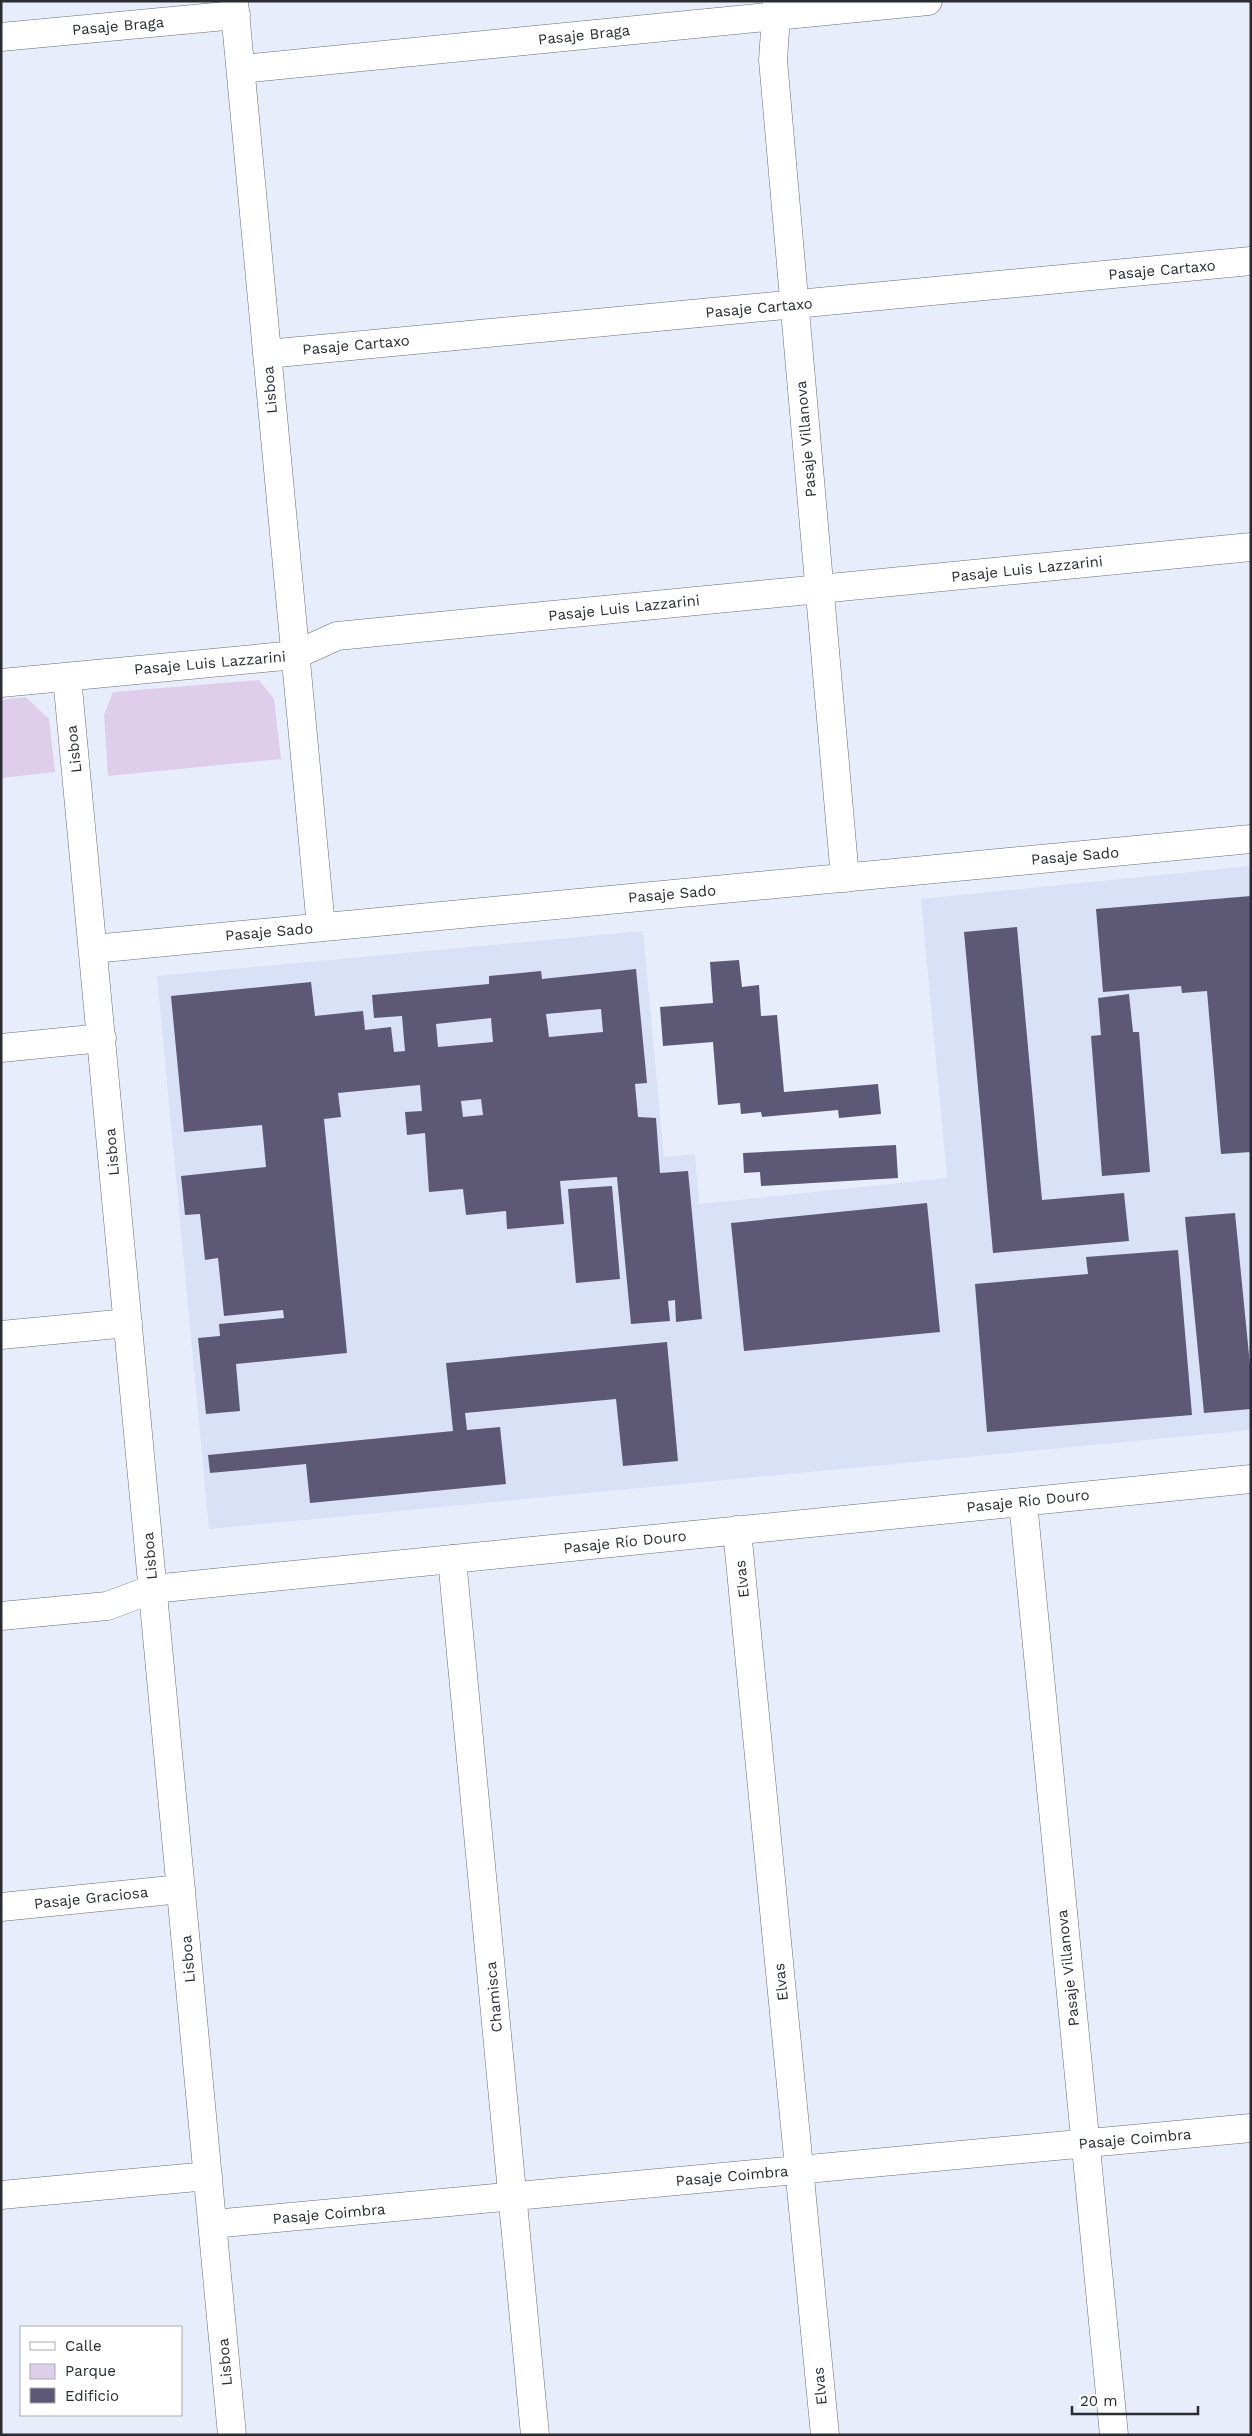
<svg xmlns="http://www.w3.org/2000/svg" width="1252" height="2436" viewBox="0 0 1252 2436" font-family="'Work Sans',sans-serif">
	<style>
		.built { fill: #d9e1f6 }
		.green { fill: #dfceeb }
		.building { fill: #5c5876; fill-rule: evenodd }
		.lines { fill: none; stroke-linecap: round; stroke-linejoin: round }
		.minor-casing { stroke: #686c78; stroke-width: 29 }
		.minor { stroke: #fff; stroke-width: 28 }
		.labels { text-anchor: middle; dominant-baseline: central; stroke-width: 5; stroke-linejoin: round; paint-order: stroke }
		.street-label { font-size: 15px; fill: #2a2c31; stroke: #fff }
	</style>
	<rect width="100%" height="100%" fill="#e8edfb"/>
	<path class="built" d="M1251 866V1430L209 1529 157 976 643 931 664 1157 695 1154 699 1204 947 1178 921 899Z"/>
	<path class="green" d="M259 680 274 699 281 759 108 776 104 715 113 692Z
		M26 697 49 719 55 772 1 778V700Z"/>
	<path class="building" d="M1251 896V1152L1221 1154 1207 991 1182 993 1181 986 1103 992 1096 909Z
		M1017 927 1042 1200 1124 1193 1129 1241 993 1253 964 932Z
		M739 960 742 987 759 985 761 1016 777 1015 784 1092 878 1084 881 1114 839 1118 838 1110 762 1117 761 1112 741 1114 740 1103 718 1105 713 1042 663 1046 660 1007 713 1003 710 962Z
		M636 969 647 1083 635 1084 638 1117 656 1118 660 1173 688 1171 702 1319 676 1322 675 1300 668 1301 670 1321 631 1324 617 1177 560 1181 564 1224 507 1229 506 1211 466 1215 463 1189 429 1192 425 1133 407 1135 405 1112 422 1111 420 1085 338 1093 341 1117 324 1119 347 1353 236 1364 240 1411 206 1414 198 1338 220 1336 219 1324 284 1318 283 1310 224 1316 218 1258 205 1260 200 1214 185 1215 181 1176 266 1167 262 1125 184 1132 171 996 311 982 315 1016 363 1011 365 1030 391 1027 394 1052 405 1051 402 1016 374 1018 372 995 489 984V976L541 971 542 979ZM601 1009 603 1032 549 1037 546 1014ZM491 1018 493 1042 438 1047 436 1024ZM481 1099 483 1115 463 1117 461 1101Z
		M1129 994 1133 1032H1139L1150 1172 1102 1176 1091 1036 1101 1035 1098 998Z
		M896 1145 898 1178 761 1186 760 1172 744 1173 743 1153Z
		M612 1186 620 1279 576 1283 568 1189Z
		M927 1203 940 1332 744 1351 731 1223Z
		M1235 1213 1251 1375V1409L1204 1413 1185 1217Z
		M1178 1250 1192 1415 987 1432 975 1284 1088 1274 1086 1257Z
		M667 1342 678 1461 623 1466 616 1399 465 1413 467 1430 500 1427 506 1484 310 1503 306 1464 210 1473 208 1455 453 1431 446 1363Z"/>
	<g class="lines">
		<defs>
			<path id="minor" d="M234 1 321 927
				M777 1 773 60 845 878
				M1 37 236 15
				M241 69 928 1
				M267 354 1251 261
				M67 677 232 2435
				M1 683 295 655 337 636 1251 547
				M93 949 1251 839
				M1 1048 102 1038
				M1 1335 128 1323
				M1023 1502 1114 2435
				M737 1530 825 2435
				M452 1559 535 2435
				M1 1616 107 1606 153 1589 1251 1479
				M1 1907 181 1889
				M1 2195 208 2176
				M213 2224 1251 2128"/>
		</defs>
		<use href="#minor" class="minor-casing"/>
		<use href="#minor" class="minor"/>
	</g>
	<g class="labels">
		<g class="street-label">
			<text transform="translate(118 26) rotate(-5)">Pasaje Braga</text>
			<text transform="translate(584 35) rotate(-6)">Pasaje Braga</text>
			<text transform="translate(1162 270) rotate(-5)">Pasaje Cartaxo</text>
			<text transform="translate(759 308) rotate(-5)">Pasaje Cartaxo</text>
			<text transform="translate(356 345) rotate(-5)">Pasaje Cartaxo</text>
			<text transform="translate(270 390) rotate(-95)">Lisboa</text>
			<text transform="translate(806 439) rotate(-95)">Pasaje Villanova</text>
			<text transform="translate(1027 569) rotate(-6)">Pasaje Luis Lazzarini</text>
			<text transform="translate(624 608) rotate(-6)">Pasaje Luis Lazzarini</text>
			<text transform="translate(210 663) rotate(-5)">Pasaje Luis Lazzarini</text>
			<text transform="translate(74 749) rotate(-96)">Lisboa</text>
			<text transform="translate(1075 856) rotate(-5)">Pasaje Sado</text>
			<text transform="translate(672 894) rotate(-5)">Pasaje Sado</text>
			<text transform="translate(269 932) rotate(-5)">Pasaje Sado</text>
			<text transform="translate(112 1152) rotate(-95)">Lisboa</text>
			<text transform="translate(1028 1501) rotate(-6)">Pasaje Río Douro</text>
			<text transform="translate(625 1542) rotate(-6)">Pasaje Río Douro</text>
			<text transform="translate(150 1556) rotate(-95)">Lisboa</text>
			<text transform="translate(742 1579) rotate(-96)">Elvas</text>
			<text transform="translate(91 1898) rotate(-6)">Pasaje Graciosa</text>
			<text transform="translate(188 1959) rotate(-95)">Lisboa</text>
			<text transform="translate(1068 1968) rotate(-96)">Pasaje Villanova</text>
			<text transform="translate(781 1982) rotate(-96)">Elvas</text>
			<text transform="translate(494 1997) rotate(-95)">Chamisca</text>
			<text transform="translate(1135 2139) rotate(-5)">Pasaje Coimbra</text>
			<text transform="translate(732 2176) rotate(-5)">Pasaje Coimbra</text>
			<text transform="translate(329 2214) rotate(-5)">Pasaje Coimbra</text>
			<text transform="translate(225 2362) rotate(-95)">Lisboa</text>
			<text transform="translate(820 2386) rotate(-95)">Elvas</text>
		</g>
	</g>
	<rect width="1252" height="2436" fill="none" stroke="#2a2c31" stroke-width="5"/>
	<rect x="20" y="2326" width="162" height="90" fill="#ffffff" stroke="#aaabad"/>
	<rect x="30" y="2342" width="25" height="8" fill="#ffffff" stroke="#aaabad"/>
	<text x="65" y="2351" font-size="15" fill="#2a2c31">Calle</text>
	<rect x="30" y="2364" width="25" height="15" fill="#dfceeb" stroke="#aaabad"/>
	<text x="65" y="2376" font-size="15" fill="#2a2c31">Parque</text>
	<rect x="30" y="2388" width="25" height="15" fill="#5c5876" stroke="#aaabad"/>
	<text x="65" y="2401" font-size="15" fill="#2a2c31">Edificio</text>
	<path d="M1072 2406v8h126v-8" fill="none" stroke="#2a2c31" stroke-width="2.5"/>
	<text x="1080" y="2406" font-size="15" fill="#2a2c31" stroke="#ffffff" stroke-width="4" paint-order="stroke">20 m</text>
</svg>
